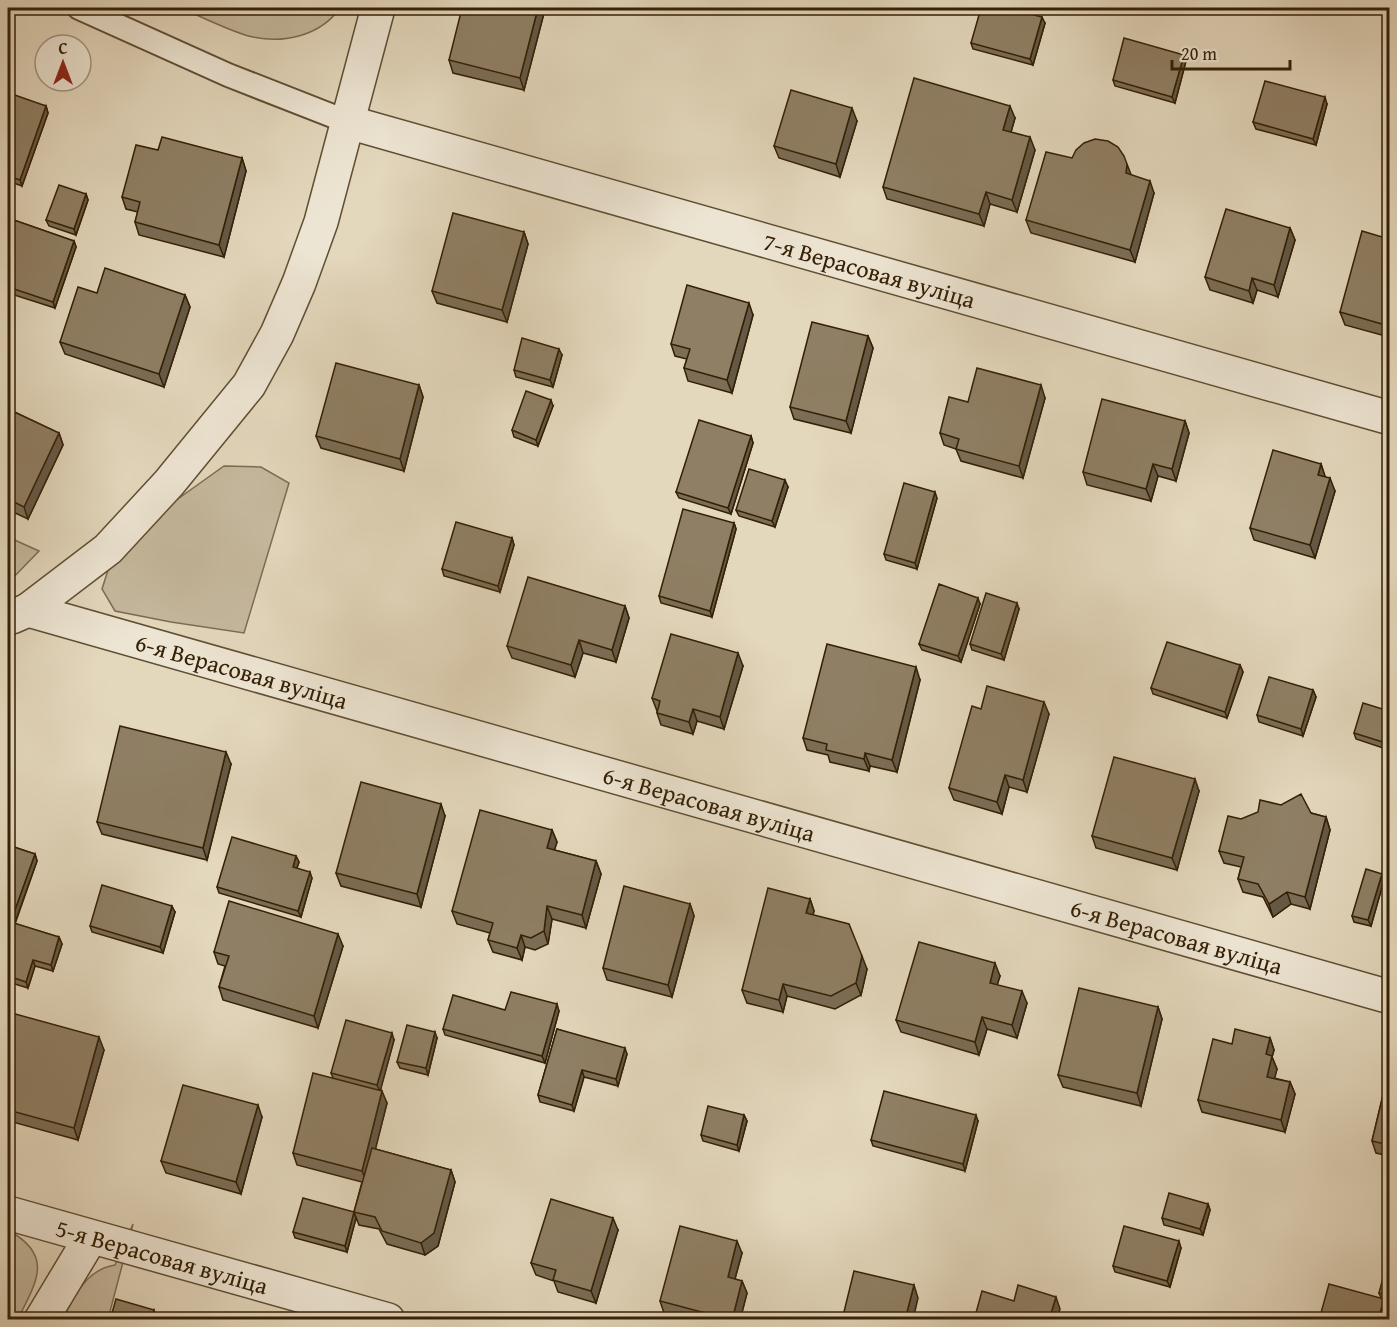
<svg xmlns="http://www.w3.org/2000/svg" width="1397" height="1327" viewBox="0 0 1397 1327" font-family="'Gentium Book Plus',serif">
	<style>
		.green { fill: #c5b89d; stroke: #7c6c51; stroke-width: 1.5 }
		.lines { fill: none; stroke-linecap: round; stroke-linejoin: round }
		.service-casing { stroke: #604e33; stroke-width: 26 }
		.minor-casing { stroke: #604e33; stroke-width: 36 }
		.service { stroke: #ede5d3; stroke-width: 22 }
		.minor { stroke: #ede5d3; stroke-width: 33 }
		.wall { fill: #7b6d56; stroke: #342005; stroke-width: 1.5 }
		.shaded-wall { fill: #645946; stroke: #342005; stroke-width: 1.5 }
		.building { fill: #8f7f64; stroke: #342005; stroke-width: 1.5 }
		.labels { text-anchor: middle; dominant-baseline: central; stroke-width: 6; stroke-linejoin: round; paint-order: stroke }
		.street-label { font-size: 24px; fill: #342005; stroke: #ede5d3 }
	</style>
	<rect width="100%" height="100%" fill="#e3d7bc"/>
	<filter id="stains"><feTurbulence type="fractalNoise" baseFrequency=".00333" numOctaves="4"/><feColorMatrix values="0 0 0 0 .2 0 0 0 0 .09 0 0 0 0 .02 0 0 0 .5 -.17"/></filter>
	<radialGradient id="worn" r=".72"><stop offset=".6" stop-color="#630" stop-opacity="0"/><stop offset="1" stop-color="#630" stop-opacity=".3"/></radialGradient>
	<path class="green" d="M180 8H340C321 35 285 44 253 37 233 33 201 16 180 8Z
		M224 466 261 467 289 483 244 633 171 622 115 611 102 589 110 564 175 501Z
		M8 537 39 551 8 583Z
		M133 1224 108 1319 62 1320C75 1296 85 1270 115 1265Z
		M8 1230C55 1256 36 1282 18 1319H8Z"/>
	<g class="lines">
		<defs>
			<path id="service" d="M79 8 228 75 348 122"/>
			<g id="minor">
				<path id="s1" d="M348 122 1390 418"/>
				<path id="s2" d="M28 610 1390 997"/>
				<path d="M12 617 28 610 108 549 169 483 249 385 277 334 299 283 321 222 378 8"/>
				<path id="s3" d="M8 1213 388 1320"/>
				<path d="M41 1320 91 1237"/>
			</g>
		</defs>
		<use href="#service" class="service-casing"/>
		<use href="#minor" class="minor-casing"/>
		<use href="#service" class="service"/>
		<use href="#minor" class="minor"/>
	</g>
	<path class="wall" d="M544 13 524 90 453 73 449 60Z
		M1045 23 1033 65 973 49 971 43Z
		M1184 55 1186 61 1175 103 1115 86 1113 80Z
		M8 98 46 106 48 113 22 186 8 181Z
		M1327 104 1316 145 1256 129 1253 122Z
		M1015 118 1011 132 1035 150 1017 212 990 204 984 226 887 199 883 187Z
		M857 121 840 177 779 158 774 146Z
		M158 150 242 158 246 171 224 257 139 235 135 222 138 212 126 209 122 197Z
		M1131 175 1154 193 1135 262 1031 233 1026 220Z
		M86 194 88 200 76 235 49 226 46 220Z
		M8 218 74 241 76 247 55 308 8 293Z
		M1290 228 1295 240 1278 297 1257 290 1253 303 1210 290 1205 277Z
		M524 232 528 244 507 322 437 303 432 291Z
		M1389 239V337L1345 325 1340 312Z
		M97 293 185 295 190 307 164 387 65 354 60 342Z
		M753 315 732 393 688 381 684 368 687 359 675 356 671 344Z
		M868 336 873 348 851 433 794 419 790 407Z
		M562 355 553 387 516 377 514 370Z
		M419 385 423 397 404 471 321 448 316 436Z
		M1045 398 1023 478 961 461 956 449 944 445 940 433 968 402Z
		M553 406 538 446 514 437 512 430Z
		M8 409 59 433 63 445 28 519 11 511 8 518Z
		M1185 421 1189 433 1176 481 1158 476 1151 501 1087 485 1083 472Z
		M751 436 753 443 731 514 679 498 676 492Z
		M1321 464 1325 477 1335 491 1315 558 1254 540 1250 528Z
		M788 487 775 527 739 516 736 510Z
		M937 498 917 569 886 560 884 554Z
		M734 523 736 529 712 617 661 603 659 596Z
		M1389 526V556L1384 543Z
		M512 538 514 545 500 592 444 576 442 569Z
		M980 604 961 662 922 650 919 644Z
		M625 606 629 618 616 662 583 653 575 677 512 658 507 646Z
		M1019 609 1004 660 972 650 970 644Z
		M1240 665 1243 672 1227 718 1153 694 1151 688Z
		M743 666 724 729 697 721 693 734 661 725 657 713V711L652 698Z
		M920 680 897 772 870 766 869 771 830 762 828 755 807 750 803 738Z
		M1313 690 1316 697 1303 736 1259 722 1257 715Z
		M981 709 1049 714 1027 792 1009 787 1002 814 954 800 949 788Z
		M1389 711V750L1356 739 1354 733Z
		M231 764 207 860 102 834 97 822Z
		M1199 791 1177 870 1096 848 1092 836Z
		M1311 813 1326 817 1330 830 1310 909 1291 904 1273 917 1263 897 1243 892 1238 879 1241 867 1224 863 1219 851 1241 819Z
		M445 816 421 907 341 886 336 873Z
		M552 830 557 842 554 850 596 861 601 874 586 928 552 919 548 944 535 950 525 947 522 960 493 952 488 940 490 933 457 924 452 911Z
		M8 845 35 854 37 861 15 924 59 937 62 944 53 971 35 966 28 988 8 982V945L13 928 8 926Z
		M296 856 299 862 297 868 312 878 301 917 219 893 217 887Z
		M1384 880 1371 926 1354 922 1352 916Z
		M810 899 814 911 813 915 867 969 861 995 835 1009 787 996 783 1012 747 1003 742 990Z
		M690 904 694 916 672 997 607 980 603 968Z
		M175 912 163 953 92 932 90 926Z
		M343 946 318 1028 223 1000 219 987 225 966 218 964 214 952Z
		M1000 976 997 985 1027 1003 1017 1038 987 1029 979 1055 901 1032 896 1020Z
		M1158 1007 1162 1019 1141 1106 1063 1087 1058 1075Z
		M505 1010 559 1011 545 1063 445 1035 443 1029Z
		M8 1012 104 1050 78 1140 9 1121 8 1116V1100L9 1096H8Z
		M557 1029 627 1054 618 1086 584 1077 574 1111 540 1102 538 1095Z
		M437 1038 428 1075 400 1068 397 1062Z
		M1270 1038 1274 1050 1272 1057 1277 1069 1274 1078 1290 1082 1295 1094 1285 1132 1202 1112 1198 1100 1232 1044Z
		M394 1040 380 1090 387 1103 375 1149 451 1170 455 1182 438 1246 425 1255 387 1244 379 1229 359 1225 354 1212 362 1182 297 1165 293 1153 333 1078 331 1073Z
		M1389 1070V1156L1376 1153 1372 1141Z
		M744 1115 747 1121 739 1151 703 1141 701 1135Z
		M262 1117 241 1194 166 1173 161 1161Z
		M978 1121 965 1171 873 1146 871 1140Z
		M1208 1204 1210 1210 1203 1235 1164 1225 1162 1218Z
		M356 1218 347 1252 295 1238 293 1232Z
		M618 1230 596 1303 558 1292 554 1281 536 1275 531 1263Z
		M1181 1248 1170 1287 1115 1272 1113 1266Z
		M742 1253 735 1279 742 1281 747 1293 740 1320H689L664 1313 660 1301Z
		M1389 1271V1301L1385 1300 1386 1305 1382 1320H1319L1381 1298 1379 1293Z"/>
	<path class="shaded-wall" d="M538 8H542L544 13 524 90 520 78Z
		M1042 17 1045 23 1033 65 1030 59Z
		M1184 55 1186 61 1175 103 1172 97Z
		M1325 97 1327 104 1316 145 1313 139Z
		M46 106 48 113 22 186 20 180Z
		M1010 106 1015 118 1008 142 1003 130Z
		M852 108 857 121 840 177 836 164Z
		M1030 137 1035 150 1017 212 1012 200Z
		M242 158 246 171 224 257 219 245Z
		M1127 164 1132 177 1126 173Z
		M1150 181 1154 193 1135 262 1130 250Z
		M986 192 990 204 984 226 979 214Z
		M86 194 88 200 76 235 74 229Z
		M1290 228 1295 240 1278 297 1274 285Z
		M524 232 528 244 507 322 502 310Z
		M74 241 76 247 55 308 53 302Z
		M1252 278 1257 290 1253 303 1249 291Z
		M185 295 190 307 164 387 159 374Z
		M749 303 753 315 732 393 727 380Z
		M868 336 873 348 851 433 846 421Z
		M559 349 562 355 553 387 550 380Z
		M419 385 423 397 404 471 400 459Z
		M1041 385 1045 398 1023 478 1019 466Z
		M551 400 553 406 538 446 536 440Z
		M1185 421 1189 433 1176 481 1172 469Z
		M59 433 63 445 28 519 24 507Z
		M751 436 753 443 731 514 728 508Z
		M1153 464 1158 476 1151 501 1146 489Z
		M1321 464 1325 476 1322 487 1318 475Z
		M1330 478 1335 491 1315 558 1310 545Z
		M785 480 788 487 775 527 772 521Z
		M935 492 937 498 917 569 915 563Z
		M8 502 11 511 8 518Z
		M734 523 736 529 712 617 710 611Z
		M512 538 514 545 500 592 498 586Z
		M978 598 980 604 961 662 958 656Z
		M1017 603 1019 609 1004 660 1001 654Z
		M625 606 629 618 616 662 612 650Z
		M579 640 583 653 575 677 571 665Z
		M738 653 743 666 724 729 720 717Z
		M1240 665 1243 672 1227 718 1225 712Z
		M916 667 920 680 897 772 892 760Z
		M1313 690 1316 697 1303 736 1301 729Z
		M1044 702 1049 714 1027 792 1023 780Z
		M693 709 697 721 693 734 689 722Z
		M226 752 231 764 207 860 203 848Z
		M865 753 870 766 869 771 864 759Z
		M1005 775 1009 787 1002 814 997 802Z
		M1195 779 1199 791 1177 870 1172 858Z
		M441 804 445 816 421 907 417 894Z
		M1326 817 1330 830 1310 909 1305 897Z
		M552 830 557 842 551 861 547 848Z
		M35 854 37 861 13 928 11 921Z
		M296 856 299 862 295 873 293 867Z
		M596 861 601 874 586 928 582 915Z
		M310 872 312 878 301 917 298 911Z
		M1382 874 1384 880 1371 926 1368 920Z
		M1287 892 1291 904 1273 917 1269 904Z
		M810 899 814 911 810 925 806 913Z
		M690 904 694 916 672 997 668 985Z
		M172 906 175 912 163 953 160 947Z
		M547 906 552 919 548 944 544 931Z
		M338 934 343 946 318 1028 314 1016Z
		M521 935 525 947 522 960 517 948Z
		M59 937 62 944 53 971 51 965Z
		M862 956 867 969 861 995 856 983Z
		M33 960 35 966 28 988 26 982Z
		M995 963 1000 976 994 995 990 983Z
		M783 984 787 996 783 1012 779 1000Z
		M1022 991 1027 1003 1017 1038 1012 1025Z
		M557 1004 559 1011 545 1063 542 1056Z
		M1158 1007 1162 1019 1141 1106 1137 1093Z
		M982 1017 987 1029 979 1055 975 1042Z
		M435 1032 437 1038 428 1075 426 1068Z
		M392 1033 394 1040 380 1092 377 1085Z
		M99 1037 104 1050 78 1140 74 1128Z
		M1270 1038 1274 1050 1272 1057 1277 1069 1272 1089 1267 1077 1266 1054Z
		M625 1048 627 1054 618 1086 616 1079Z
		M582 1070 584 1077 574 1111 572 1105Z
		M1290 1082 1295 1094 1285 1132 1281 1120Z
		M382 1091 387 1103 367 1183 362 1171Z
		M258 1105 262 1117 241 1194 236 1182Z
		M744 1115 747 1121 739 1151 737 1145Z
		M976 1115 978 1121 965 1171 963 1164Z
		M451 1170 455 1182 438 1246 425 1255 421 1243Z
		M1208 1204 1210 1210 1203 1235 1200 1229Z
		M354 1212 356 1218 347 1252 345 1246Z
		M613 1218 618 1230 596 1303 591 1291Z
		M737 1241 742 1253 732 1289 728 1277Z
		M1179 1241 1181 1248 1170 1287 1167 1281Z
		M742 1281 747 1293 740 1320H732Z
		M914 1285 918 1298 913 1320H905Z
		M1056 1297 1060 1309 1057 1320H1049Z
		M1384 1299 1386 1305 1382 1320H1378Z
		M154 1310 156 1316 155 1320H151Z"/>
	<path class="building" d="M462 8H538L520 78 449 60Z
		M981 8H1008L1042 17 1030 59 971 43Z
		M1124 38 1184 55 1172 97 1113 80Z
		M914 78 1010 106 1003 130 1030 137 1012 200 986 192 979 214 883 187Z
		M1265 81 1325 97 1313 139 1253 122Z
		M791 90 852 108 836 164 774 146Z
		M9 93 46 106 20 180 8 176V98Z
		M162 137 242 158 219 245 135 222 140 202 122 197 136 145 158 150Z
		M1095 139 1108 141 1118 147 1124 156 1127 164 1126 173 1150 181 1130 250 1026 220 1046 152 1072 158 1076 150 1084 143Z
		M59 185 86 194 74 229 46 220Z
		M1226 209 1290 228 1274 285 1252 278 1249 291 1205 277Z
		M453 213 524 232 502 310 432 291Z
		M8 218 74 241 53 302 8 287Z
		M1362 231 1389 239V326L1340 312Z
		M105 268 185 295 159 374 60 342 78 287 97 293Z
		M687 285 749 303 727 380 684 368 690 349 671 344Z
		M812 322 868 336 846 421 790 407Z
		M522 338 559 349 550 380 514 370Z
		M336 363 419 385 400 459 316 436Z
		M977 368 1041 385 1019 466 956 449 959 439 940 433 949 397 968 402Z
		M526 391 551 400 536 440 512 430Z
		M1102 399 1185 421 1172 469 1153 464 1146 489 1083 472Z
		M8 409 59 433 24 507 8 499Z
		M699 420 751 436 728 508 676 492Z
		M1273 450 1321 464 1318 475 1330 478 1310 545 1250 528Z
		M749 469 785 480 772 521 736 510Z
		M904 483 935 492 915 563 884 554Z
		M683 509 734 523 710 611 659 596Z
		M456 522 512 538 498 586 442 569Z
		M1389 526V545L1384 543Z
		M528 577 625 606 612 650 579 640 571 665 507 646Z
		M939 584 978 598 958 656 919 644Z
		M986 593 1017 603 1001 654 970 644Z
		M671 634 738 653 720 717 693 709 689 722 657 713 660 701 652 698Z
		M1167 642 1240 665 1225 712 1151 688Z
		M827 644 916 667 892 760 865 753 864 759 826 750 827 744 803 738Z
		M1269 677 1313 690 1301 729 1257 715Z
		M987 686 1044 702 1023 780 1005 775 997 802 949 788 972 706 981 709Z
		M1363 703 1389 711V744L1354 733Z
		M120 726 226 752 203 848 97 822Z
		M1114 757 1195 779 1172 858 1092 836Z
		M361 782 441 804 417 894 336 873Z
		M1301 794 1311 813 1326 817 1305 897 1287 892 1269 904 1258 884 1238 879 1244 857 1219 851 1228 816 1241 819 1258 812 1260 800 1281 805Z
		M480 810 552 830 547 848 596 861 582 915 547 906 544 931 531 938 521 935 517 948 488 940 493 923 452 911Z
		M232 837 296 856 293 867 310 872 298 911 217 887Z
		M8 845 35 854 11 921 8 920Z
		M1366 869 1382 874 1368 920 1352 916Z
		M102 885 172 906 160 947 90 926Z
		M624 886 690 904 668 985 603 968Z
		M768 888 810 899 806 913 849 924 862 956 856 983 831 996 783 984 779 1000 742 990Z
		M229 901 338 934 314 1016 219 987 229 956 214 952Z
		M14 923 59 937 51 965 33 960 26 982 8 976V945Z
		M919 942 995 963 990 983 1022 991 1012 1025 982 1017 975 1042 896 1020Z
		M1079 988 1158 1007 1137 1093 1058 1075Z
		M511 992 557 1004 542 1056 443 1029 453 995 505 1010Z
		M8 1012 99 1037 74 1128 8 1110V1100L11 1086 8 1085Z
		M346 1020 392 1033 377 1085 331 1073Z
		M407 1025 435 1032 426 1068 397 1062Z
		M557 1029 625 1048 616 1079 582 1070 572 1105 538 1095Z
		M1235 1029 1270 1038 1266 1054 1272 1056 1267 1077 1290 1082 1281 1120 1198 1100 1213 1039 1232 1044Z
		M1389 1070V1145L1372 1141Z
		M313 1073 382 1091 362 1171 293 1153Z
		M183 1085 258 1105 236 1182 161 1161Z
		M884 1091 976 1115 963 1164 871 1140Z
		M708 1106 744 1115 737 1145 701 1135Z
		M372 1148 451 1170 434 1233 421 1243 382 1231 375 1217 354 1212Z
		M1169 1193 1208 1204 1200 1229 1162 1218Z
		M303 1198 354 1212 345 1246 293 1232Z
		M551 1199 613 1218 591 1291 553 1280 556 1270 531 1263Z
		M680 1226 737 1241 728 1277 742 1281 732 1320 660 1301Z
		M1124 1226 1179 1241 1167 1281 1113 1266Z
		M1385 1270 1389 1271V1296L1379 1293Z
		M854 1271 914 1285 905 1320H842Z
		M1329 1284 1384 1299 1378 1320H1319Z
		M1018 1285 1056 1297 1049 1320H974L982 1291 1014 1301Z
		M116 1299 154 1310 151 1320H110Z
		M182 1313 209 1320H180Z"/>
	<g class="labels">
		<g class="street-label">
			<text stroke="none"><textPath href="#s1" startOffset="542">7-я Верасовая вуліца</textPath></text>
			<text stroke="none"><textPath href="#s2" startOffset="222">6-я Верасовая вуліца</textPath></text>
			<text stroke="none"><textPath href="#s2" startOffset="708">6-я Верасовая вуліца</textPath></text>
			<text stroke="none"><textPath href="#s2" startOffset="1194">6-я Верасовая вуліца</textPath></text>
			<text stroke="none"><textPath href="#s3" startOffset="160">5-я Верасовая вуліца</textPath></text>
		</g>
	</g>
	<rect width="1397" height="1327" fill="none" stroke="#e3d7bc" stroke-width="30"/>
	<rect x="9" y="9" width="1379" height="1309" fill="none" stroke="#342005" stroke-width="3"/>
	<rect x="15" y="15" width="1367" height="1297" fill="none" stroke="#342005" stroke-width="1.5"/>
	<g transform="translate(63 63)"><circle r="28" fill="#ede5d3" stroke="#a39681" stroke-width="1.5"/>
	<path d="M0-4.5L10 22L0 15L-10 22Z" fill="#8f2418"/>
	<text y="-9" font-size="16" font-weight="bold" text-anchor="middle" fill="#342005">С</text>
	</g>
	<path d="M1172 60v9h118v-9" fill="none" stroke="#342005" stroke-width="3"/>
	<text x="1181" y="60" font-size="18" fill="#342005" stroke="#ede5d3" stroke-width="4.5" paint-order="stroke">20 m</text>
	<rect width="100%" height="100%" filter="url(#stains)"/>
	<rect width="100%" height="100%" fill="url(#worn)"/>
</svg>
